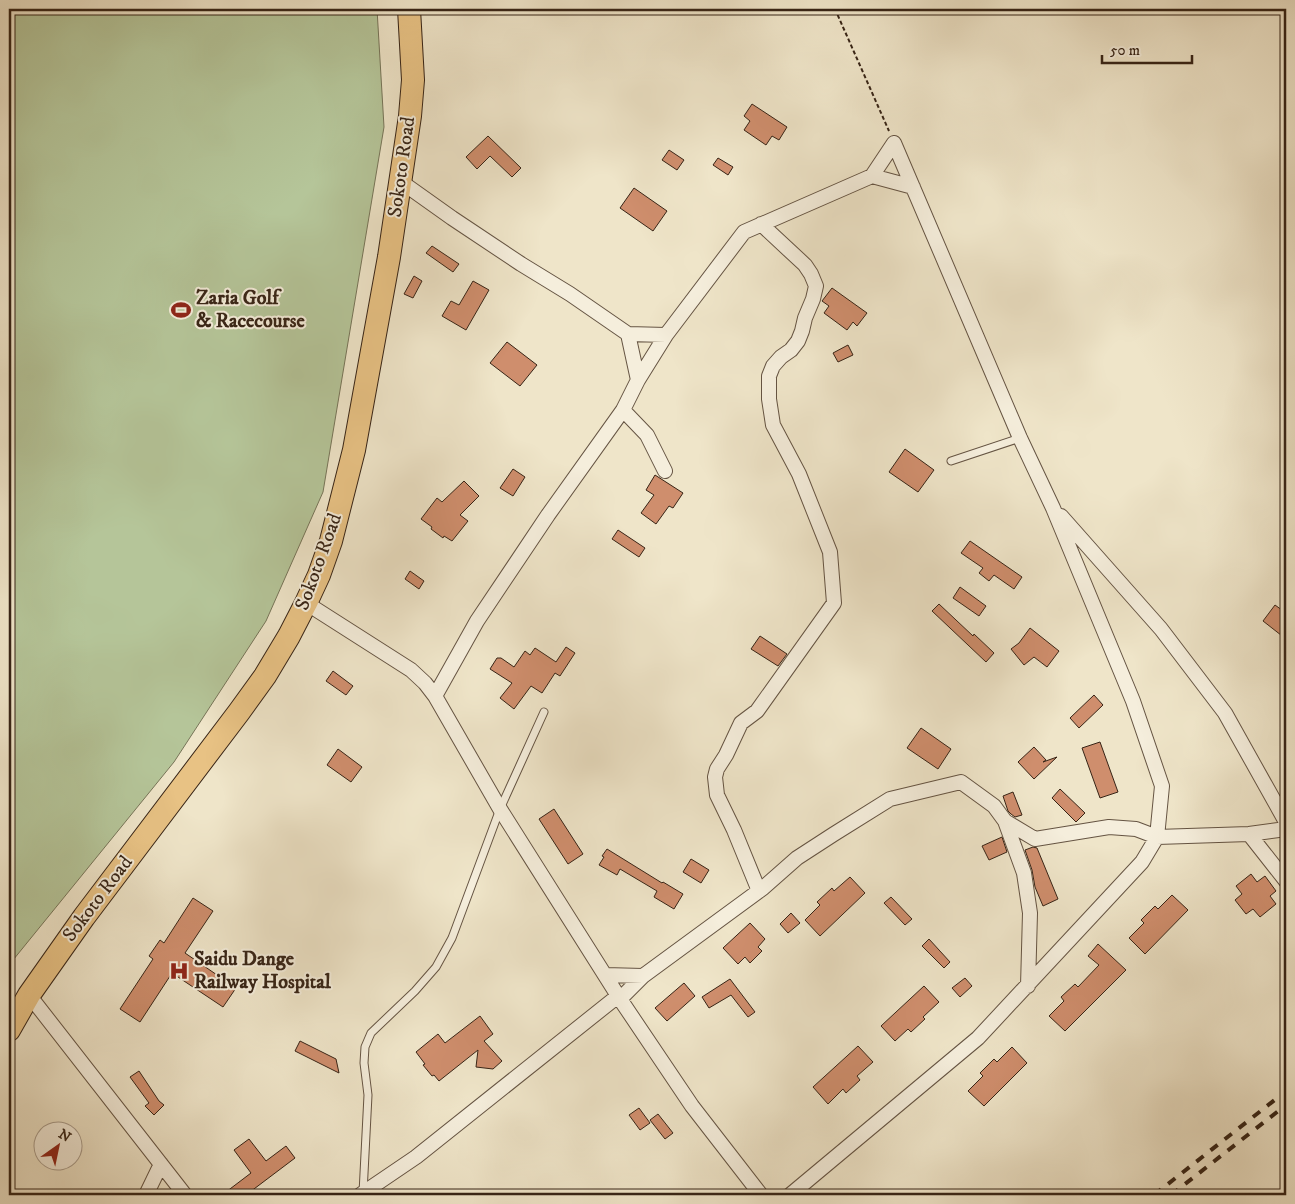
<svg xmlns="http://www.w3.org/2000/svg" width="1295" height="1204" viewBox="0 0 1295 1204" font-family="'IM FELL DW Pica',serif">
	<style>
		.green { fill: #b5c599; stroke: #767458 }
		.building { fill: #cf8e6d; stroke: #372416 }
		.lines { fill: none; stroke-linecap: round; stroke-linejoin: round }
		.service-casing { stroke: #655443; stroke-width: 9 }
		.minor-casing { stroke: #655443; stroke-width: 16 }
		.primary-casing { stroke: #372416; stroke-width: 24 }
		.path { stroke: #372416; stroke-width: 2; stroke-dasharray: 4 2.5; stroke-linecap: butt }
		.service { stroke: #f5eedc; stroke-width: 7 }
		.minor { stroke: #f5eedc; stroke-width: 14 }
		.primary { stroke: #e8c284; stroke-width: 22 }
		.rail { stroke: #372416; stroke-width: 4; stroke-dasharray: 9 9; stroke-linecap: butt }
		.labels { text-anchor: middle; dominant-baseline: central; stroke-width: 4; stroke-linejoin: round; paint-order: stroke }
		.street-label { font-size: 20px; fill: #372416; stroke: #f5eedc }
		.poi-label { font-size: 20px; font-weight: bold; fill: #372416; stroke: #f5eedc; text-anchor: start }
	</style>
	<rect width="100%" height="100%" fill="#efe5c9"/>
	<filter id="stains"><feTurbulence type="fractalNoise" baseFrequency=".004" numOctaves="4"/><feColorMatrix values="0 0 0 0 .2 0 0 0 0 .09 0 0 0 0 .02 0 0 0 .5 -.17"/></filter>
	<radialGradient id="worn" r=".72"><stop offset=".6" stop-color="#630" stop-opacity="0"/><stop offset="1" stop-color="#630" stop-opacity=".3"/></radialGradient>
	<path class="green" d="M9 9H377L384 127 323 492 266 621 174 762 9 965Z"/>
	<path class="building" d="M752 104 787 127 779 140 772 136 766 145 744 130 750 121 744 116Z
		M488 136 521 168 512 177 490 156 477 169 466 157Z
		M669 150 684 160 677 170 662 160Z
		M718 158 733 167 728 175 713 165Z
		M634 188 667 211 653 231 620 208Z
		M432 246 459 264 453 272 426 253Z
		M414 276 422 281 413 298 404 294Z
		M473 281 489 290 466 330 442 316 451 301 459 305Z
		M832 288 867 313 857 326 853 322 847 330 824 313 829 306 822 301Z
		M507 342 537 365 520 386 490 363Z
		M848 345 853 355 838 362 833 353Z
		M905 449 934 470 918 492 889 472Z
		M513 469 525 477 513 496 500 488Z
		M655 475 683 493 673 508 669 506 656 524 641 513 654 495 646 490Z
		M464 481 479 496 460 515 468 521 452 541 444 536 443 538 431 529 432 527 421 519 437 498 442 502Z
		M618 530 645 548 639 557 612 539Z
		M970 541 1022 577 1014 589 994 575 989 581 979 573 983 568 961 553Z
		M410 571 424 581 419 589 405 579Z
		M960 587 986 606 979 616 953 598Z
		M939 604 973 636 974 634 994 653 986 662 932 611Z
		M1275 605 1286 613V639L1263 621Z
		M1030 628 1059 651 1047 667 1034 657 1024 665 1011 649 1019 643Z
		M760 636 787 654 778 666 751 649Z
		M566 647 575 653 560 676 555 673 542 693 531 686 514 709 500 698 512 683 490 669 497 658H501L514 667 525 651 530 655 535 648 556 662Z
		M333 671 353 686 346 695 326 681Z
		M1094 695 1103 705 1079 728 1070 718Z
		M921 728 951 749 938 769 907 748Z
		M1100 742 1118 792 1100 798 1082 748Z
		M1034 747 1046 760 1043 762 1057 757 1034 779 1018 762Z
		M338 749 362 767 351 782 327 765Z
		M1060 789 1085 813 1076 822 1052 798Z
		M1013 792 1022 815 1015 817 1011 814 1008 811 1003 796Z
		M554 809 583 854 568 864 539 819Z
		M1002 837 1007 852 989 860 982 846Z
		M1033 847 1037 848 1058 899 1043 906 1035 887 1032 870 1025 850Z
		M607 849 662 883 663 882 683 894 674 909 654 897 657 891 620 869 617 875 599 865 604 857 602 856Z
		M691 859 709 870 701 883 683 872Z
		M1251 874 1257 882 1265 876 1276 891 1270 896 1276 904 1260 917 1253 909 1246 914 1235 900 1242 894 1236 886Z
		M850 877 865 893 820 936 805 920 820 905 817 902 832 888 834 891Z
		M1172 895 1188 910 1145 954 1129 938 1144 923 1141 920 1155 906 1158 909Z
		M891 897 912 919 905 925 884 903Z
		M193 898 213 911 185 953 236 988 223 1007 172 973 140 1022 120 1009 153 959 149 956 160 940 164 943Z
		M791 913 800 923 788 933 780 924Z
		M750 923 765 939 758 947 762 951 750 963 745 957 738 964 723 948Z
		M929 939 950 962 944 968 922 946Z
		M1098 944 1126 970 1065 1031 1049 1016 1064 1001 1061 997 1075 984 1078 987 1099 965 1088 956Z
		M965 978 972 986 960 997 952 988Z
		M730 979 755 1012 748 1017 731 995 709 1008 702 997Z
		M684 983 695 996 667 1021 655 1008Z
		M924 986 939 1002 923 1017 925 1019 911 1032 908 1029 895 1041 881 1026Z
		M480 1016 493 1034 484 1041 502 1061 493 1069 476 1067 478 1050 439 1081 434 1075 432 1076 423 1065 425 1064 416 1052 438 1034 445 1043Z
		M300 1041 336 1059 339 1073 295 1051Z
		M858 1046 873 1062 857 1076 860 1080 846 1093 843 1089 828 1104 813 1087Z
		M1012 1047 1027 1063 984 1106 968 1091 983 1076 980 1073 994 1059 997 1062Z
		M139 1071 159 1101 164 1105 154 1115 145 1106 149 1103 130 1077Z
		M639 1108 650 1123 640 1130 629 1115Z
		M658 1114 673 1133 665 1139 650 1120Z
		M249 1139 266 1161 286 1146 295 1158 246 1195H222L251 1173 234 1150Z"/>
	<g class="lines">
		<defs>
			<path id="service" d="M951 461 1020 438
				M363 1193 368 1095 364 1063 365 1047 371 1033 415 991 436 967 452 938 500 809 544 712"/>
			<path id="minor" d="M872 176 913 187
				M400 181 452 218 521 264 570 294 628 334 666 335
				M628 334 638 380
				M623 410 647 435 665 471
				M1061 516 1161 629 1225 713 1286 822
				M306 603 411 670 425 683 435 696 500 809 620 999 692 1106 761 1195
				M435 696 477 621 548 515 623 410 638 380 666 335 744 232 872 176 894 143
				M1005 821 1035 839 1109 827 1136 829 1157 837 1249 834 1286 829
				M1249 834 1286 881
				M759 891 734 830 717 795 715 777 717 769 726 755 741 723 757 711 834 603 830 552 799 474 773 425 769 399V376L773 366 781 357 791 350 798 341 802 331 805 318 813 299 816 286 811 274 805 265 761 224
				M605 975 643 976
				M29 995 185 1195
				M620 999 643 976 763 888 797 858 834 834 890 799 961 782 994 806 1005 821 1024 873 1030 913 1028 986
				M146 1195 161 1164
				M360 1195 416 1157 618 996
				M790 1195 978 1038 1142 862 1157 837 1162 786 1133 701 1053 508 1020 438 894 143"/>
			<path id="primary" d="M9 1030 29 995 84 917 239 712 265 676 289 636 306 603 319 575 331 541 354 450 389 257 410 116 413 80 409 9"/>
		</defs>
		<use href="#service" class="service-casing"/>
		<use href="#minor" class="minor-casing"/>
		<use href="#primary" class="primary-casing"/>
		<path class="path" d="M835 9 889 131"/>
		<use href="#service" class="service"/>
		<use href="#minor" class="minor"/>
		<use href="#primary" class="primary"/>
		<path class="rail" d="M1154 1195 1286 1091
			M1171 1195 1286 1105"/>
	</g>
	<defs>
		<symbol id="stadium-bare" viewBox="-9 -9 18 18"><path d="M0-5a6.5 5 0 1 0 0 10a6.5 5 0 1 0 0-10ZM-3.5-1.8h7v3.6h-7Z" fill="#8f2418" stroke="#f5eedc" stroke-width="2.5" paint-order="stroke"/></symbol>
		<symbol id="hospital-bare" viewBox="-9 -9 18 18"><path d="M-5-5h3v3.5h4V-5h3V5h-3V1.5h-4V5h-3Z" fill="#8f2418" stroke="#f5eedc" stroke-width="2.5" paint-order="stroke"/></symbol>
	</defs>
	<g fill-rule="evenodd">
		<use href="#stadium-bare" x="167" y="296" width="28" height="28"/>
		<use href="#hospital-bare" x="165" y="957" width="28" height="28"/>
	</g>
	<g class="labels">
		<g class="street-label">
			<text transform="translate(402 167) rotate(-82)">Sokoto Road</text>
			<text transform="translate(319 562) rotate(-70)">Sokoto Road</text>
			<text transform="translate(98 899) rotate(-53)">Sokoto Road</text>
		</g>
		<g class="poi-label">
			<text x="196" y="298">Zaria Golf<tspan x="196" dy="23">&amp; Racecourse</tspan></text>
			<text x="194" y="959">Saidu Dange<tspan x="194" dy="23">Railway Hospital</tspan></text>
		</g>
	</g>
	<rect width="1295" height="1204" fill="none" stroke="#efe5c9" stroke-width="30"/>
	<rect x="10" y="10" width="1275" height="1184" fill="none" stroke="#372416" stroke-width="2.5"/>
	<rect x="15" y="15" width="1265" height="1174" fill="none" stroke="#372416"/>
	<g transform="translate(58 1146) rotate(33)"><circle r="24" fill="#f5eedc" stroke="#a99d8d"/>
	<path d="M0-4L9 19L0 12L-9 19Z" fill="#8f2418"/>
	<text y="-8" font-size="14" font-weight="bold" text-anchor="middle" fill="#372416">N</text>
	</g>
	<path d="M1102 55v8h90v-8" fill="none" stroke="#372416" stroke-width="2.5"/>
	<text x="1110" y="55" font-size="15" fill="#372416" stroke="#f5eedc" stroke-width="4" paint-order="stroke">50 m</text>
	<rect width="100%" height="100%" filter="url(#stains)"/>
	<rect width="100%" height="100%" fill="url(#worn)"/>
</svg>
